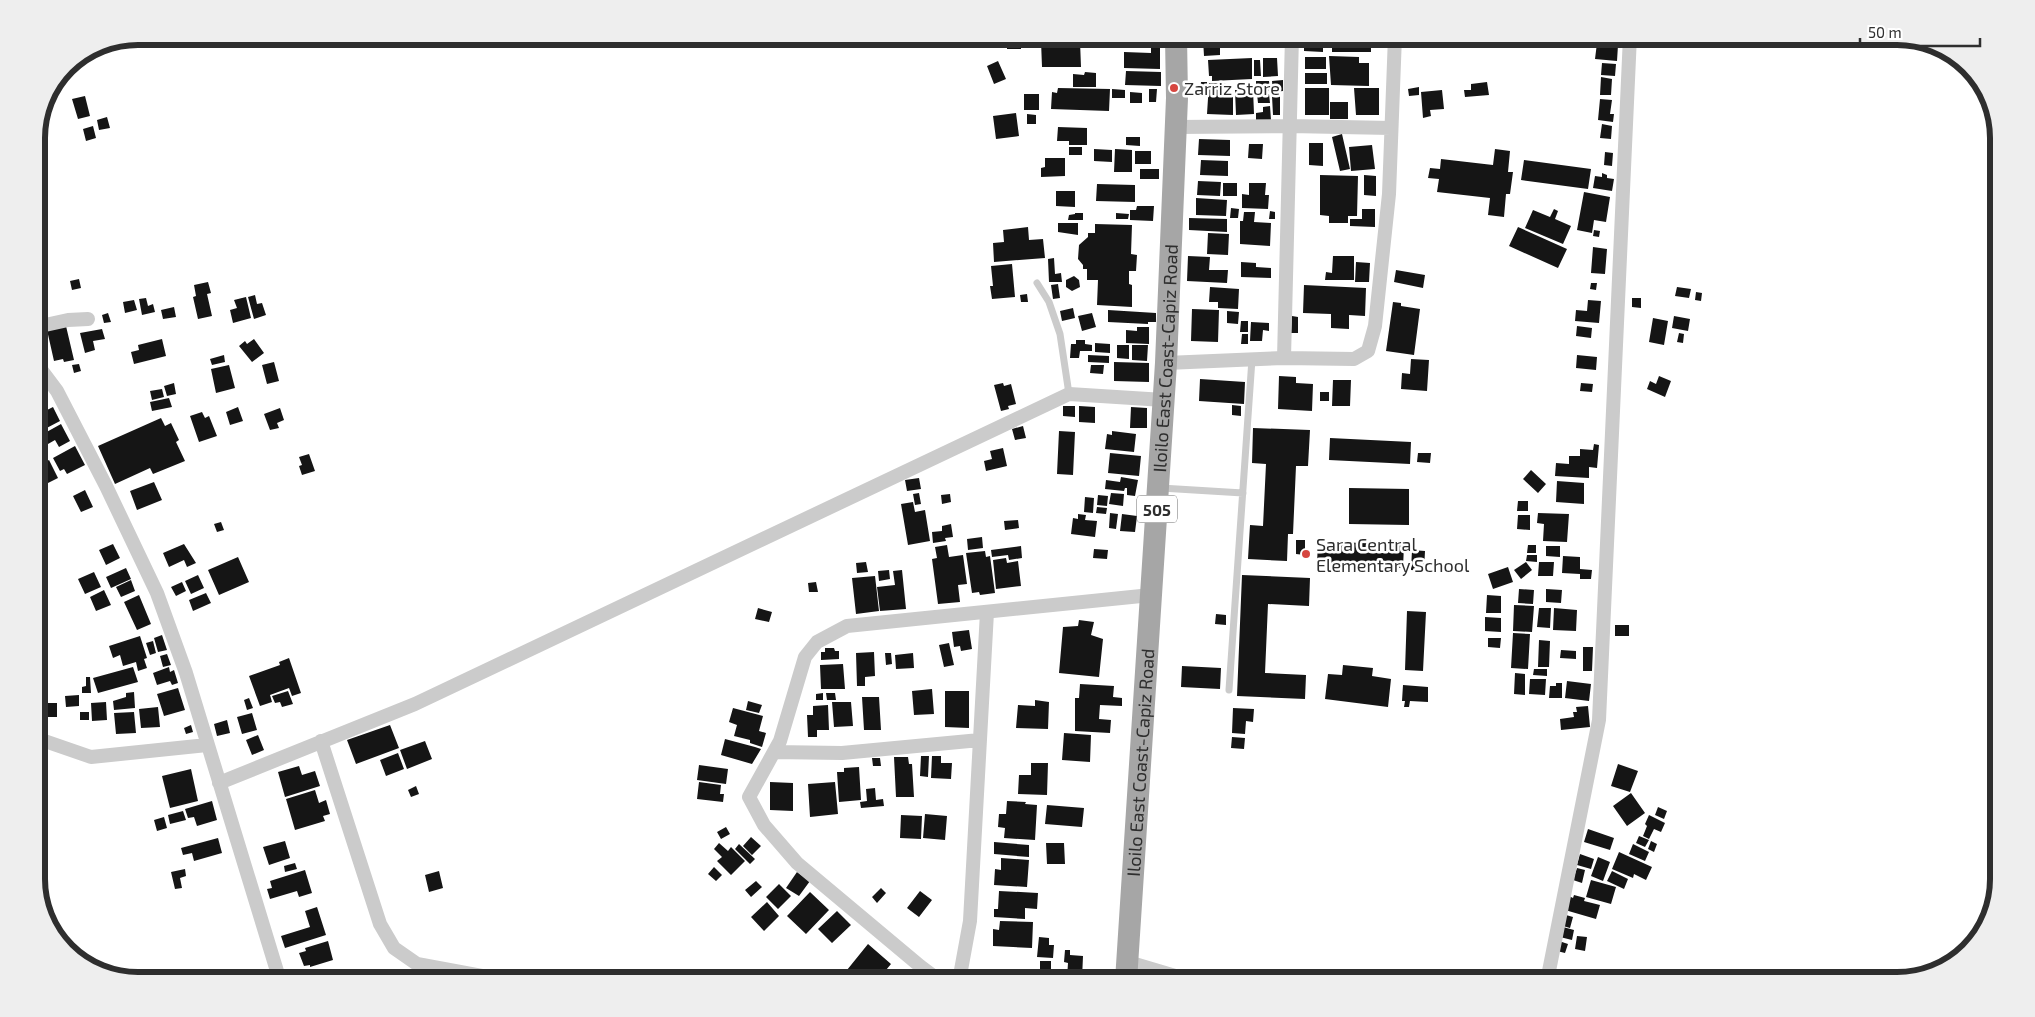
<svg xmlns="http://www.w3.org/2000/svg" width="2035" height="1017" viewBox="0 0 2035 1017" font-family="'Exo 2',sans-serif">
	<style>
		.building { fill: #151515 }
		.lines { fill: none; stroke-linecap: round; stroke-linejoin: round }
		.service { stroke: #cbcbcb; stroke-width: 7 }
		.minor { stroke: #cbcbcb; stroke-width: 14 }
		.primary { stroke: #a6a6a6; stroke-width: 22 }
		.poi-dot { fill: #d64640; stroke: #fff; stroke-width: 2 }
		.labels { text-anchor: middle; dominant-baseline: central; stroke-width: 5; stroke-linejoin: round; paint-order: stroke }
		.shield { fill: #fff; stroke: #6d6d6d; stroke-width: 1 }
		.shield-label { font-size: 16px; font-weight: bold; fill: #2e2e2e }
		.poi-label { font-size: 18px; fill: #2e2e2e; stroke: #fff; text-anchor: start }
		.street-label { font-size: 18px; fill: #2e2e2e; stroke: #fff }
		.rim { fill: none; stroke: #2e2e2e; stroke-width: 6 }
	</style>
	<rect width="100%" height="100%" fill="#fff"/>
	<path class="building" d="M1106 36H1148V47L1106 46Z
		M1304 36H1323V52L1304 51Z
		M1332 36H1371V52H1332Z
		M1602 36H1617V41L1602 39Z
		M1220 38V55L1204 56 1203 39Z
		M1007 40H1021V49H1007Z
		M1041 41H1080L1081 67H1042Z
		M1597 43 1618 45 1617 61 1595 59Z
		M1151 48H1160V69L1124 68V52L1151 53Z
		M1329 56 1359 57V63H1369V86L1331 85Z
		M1305 57H1326V69H1305Z
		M1252 58V79L1212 81V76H1209L1208 60Z
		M1263 58H1277L1278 76 1263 77Z
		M1254 60H1260L1261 76H1254Z
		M998 61 1006 79 994 84 987 66Z
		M1602 63 1616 64 1615 76 1601 75Z
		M1126 71 1161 72V86L1125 85Z
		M1085 72 1096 73V87H1073V74L1084 75Z
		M1305 73H1327V84H1305Z
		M1601 77 1612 79 1611 95H1600Z
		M1283 80V91L1273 92 1272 81Z
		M1256 81H1269L1270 91 1256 92Z
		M1201 82H1207V91H1200Z
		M1487 82 1489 95 1465 97 1464 90H1471V84Z
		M1209 83 1227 84V97H1233V115L1207 114Z
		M1419 87V95L1409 96 1408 89Z
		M1058 88 1110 89 1109 111 1051 109 1052 92 1057 93Z
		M1305 88H1329V115H1305Z
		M1354 88H1379V115H1356Z
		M1112 89 1125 90V98H1112Z
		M1149 89H1157L1156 102H1149Z
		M1253 89 1254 114 1236 115 1235 90Z
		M1442 90 1444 109 1430 110 1431 116 1423 118 1421 92Z
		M1130 92 1142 93V103H1130Z
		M1024 94H1039V110H1024Z
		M1257 94H1269L1270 103H1258Z
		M85 96 90 116 78 119 72 99Z
		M1272 96H1280V115H1273Z
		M1600 99 1612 100 1610 114H1614L1613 122 1598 120Z
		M1330 102H1348V119H1330Z
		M1270 106 1271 120H1256V113L1263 112V107Z
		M1016 113 1019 136 996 139 993 116Z
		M1027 114 1036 115V124H1027Z
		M107 117 110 128 99 130 97 120Z
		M1602 124 1612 126 1611 139 1600 138Z
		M93 126 96 138 86 141 83 129Z
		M1058 127 1087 128V145H1069V141H1057Z
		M1342 134 1350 169 1340 171 1332 137Z
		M1126 137H1140V146L1126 145Z
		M1199 139 1230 140V156L1198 155Z
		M1309 143H1323V166L1309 165Z
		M1249 144H1263L1262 159 1248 158Z
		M1372 145 1375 169 1351 171 1349 147Z
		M1069 147H1082V155H1069Z
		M1094 149 1112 150V162L1094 161Z
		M1115 149 1132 150V172H1114Z
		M1495 149 1510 151 1508 172H1513L1510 194H1506L1504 217 1488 215 1490 198 1437 192 1439 179 1428 178 1430 168 1440 169 1441 159 1493 165Z
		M1135 151H1151V164H1135Z
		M1605 152 1613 153 1612 166 1604 165Z
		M1045 158H1065V176L1041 177V168L1045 167Z
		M1201 160 1228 161V176L1200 175Z
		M1524 160 1591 169 1588 189 1521 180Z
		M1140 169H1159V179H1140Z
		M1602 173 1607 175V178L1614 179 1612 191 1593 188 1595 176 1602 177Z
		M1320 175 1358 176 1357 216H1348V223H1329V216L1320 215Z
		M1364 175 1376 176V196L1364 195Z
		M1198 181 1221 182 1220 196 1197 195Z
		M1223 183H1237V196H1223Z
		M1249 183H1266L1265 195H1269L1268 209 1242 208V194L1249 195Z
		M1097 184 1135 185V202L1096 201Z
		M1056 191H1075V207L1056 206Z
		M1584 192 1610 197 1606 222 1594 220 1592 233 1577 230Z
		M1196 198 1227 200 1226 216 1196 215Z
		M1137 206H1154L1153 221 1130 220V210H1136Z
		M1231 208 1239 209 1238 218H1230Z
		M1362 209H1375V227L1350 226V219H1362Z
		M1554 209 1558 211 1555 219 1571 226 1563 244 1525 228 1533 210 1550 217Z
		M1270 211 1275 212V219H1269Z
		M1244 212H1255L1254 222 1271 223 1270 246 1240 244V221H1243Z
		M1075 213H1083V220H1068L1069 215 1075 214Z
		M1116 213 1129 214 1128 219H1116Z
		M1189 218 1227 219V232L1189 230Z
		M1058 223H1078V235L1058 232Z
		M1095 224 1132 225 1131 254 1137 255 1136 271H1129V284L1132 285V307L1097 305 1098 280H1087V269H1083V265L1078 259 1079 245 1088 237V233H1095Z
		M1028 227 1029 240 1043 239 1045 258 994 262 993 243 1004 242 1003 230Z
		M1518 227 1567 249 1558 268 1509 246Z
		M1594 230 1600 231 1599 237 1593 236Z
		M1208 233 1229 234 1228 255 1207 254Z
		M1593 247 1607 249 1605 274 1591 273Z
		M1188 256 1210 257 1209 270H1228L1227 283 1187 281Z
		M1333 256H1354V280H1325L1326 272 1332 273Z
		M1054 258 1055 274 1061 273 1062 282H1049L1048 259Z
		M1241 262 1256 263V267L1271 268V278L1241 277Z
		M1356 262 1370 263 1369 282H1355Z
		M1012 264 1015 297 992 299 990 286H993L991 266Z
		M1396 270 1425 275 1423 288 1394 282Z
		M1074 276 1079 280 1080 287 1072 291 1066 287V280Z
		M79 279 81 288 72 290 70 281Z
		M208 282 211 293 207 294 212 316 198 319 193 297 196 296 194 285Z
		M1591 283H1597L1596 290 1590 289Z
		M1058 284 1060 298 1053 299 1051 285Z
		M1304 285 1366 288 1365 316 1349 315V329L1331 328V314L1303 313Z
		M1210 287 1239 289 1238 309 1218 308V302H1209Z
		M1677 287 1691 289 1689 298 1675 296Z
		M1696 292 1702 293 1701 301 1695 300Z
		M1027 294 1028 302H1021L1020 295Z
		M255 295 257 304 262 303 266 315 254 319 248 297Z
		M246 297 251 318 233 323 230 310 237 308 234 300Z
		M146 298 148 306 153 304 155 312 142 315 139 299Z
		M1632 298H1641V308L1632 307Z
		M134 300 137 310 125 313 123 302Z
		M1588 300 1601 301 1599 323 1575 321 1576 310 1587 311Z
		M1393 302 1401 303V306L1420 309 1414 355 1386 351Z
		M174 307 176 317 163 319 161 310Z
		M1073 308 1075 318 1062 321 1060 311Z
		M1192 309 1219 310 1218 342 1191 341Z
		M1108 310 1156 313V322H1148V324L1108 322Z
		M1227 311 1239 312 1238 324 1227 323Z
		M108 313 111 322 104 323 102 315Z
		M1092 313 1096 327 1082 331 1078 316Z
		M1292 316 1298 317V333H1291Z
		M1674 316 1690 319 1688 331 1672 328Z
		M1653 318 1668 321 1664 345 1649 342Z
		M1241 321H1248V332H1240Z
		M1251 322 1269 323V331L1263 330 1262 341H1250Z
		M66 326 74 360 64 362 63 359 54 361 47 330Z
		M1577 326 1592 328 1591 338 1576 336Z
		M1137 327H1149V344L1126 343V330L1137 331Z
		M102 329 105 339 93 341 95 350 85 353 80 333Z
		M1679 333 1684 334 1683 343 1677 342Z
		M1242 334H1248V344H1241Z
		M162 339 166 356 134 364 131 352 139 350 138 345Z
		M254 339 264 353 252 362 239 346 245 341 247 344Z
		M1076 340H1085V344L1092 345V351H1080L1079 358H1070L1071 344H1076Z
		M1095 343 1110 344V353L1095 352Z
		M1117 345H1129V359L1117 358Z
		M1132 345H1148L1147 361 1132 360Z
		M224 355 225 362 212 365 210 359Z
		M1088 355 1109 356V363L1088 362Z
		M1577 355 1597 357 1596 370 1576 368Z
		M1411 359 1429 360 1427 391 1401 389 1402 373 1410 374Z
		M274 362 279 381 267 384 262 365Z
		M1114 362 1149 363V382L1114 381Z
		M79 364 81 371 74 373 72 365Z
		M229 365 235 388 216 393 211 369Z
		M1091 365H1104L1103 374 1090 373Z
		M1279 376 1296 377V383L1313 384 1312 411 1278 409Z
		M1659 376 1671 381 1665 397 1647 389 1650 381 1656 384Z
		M1200 379 1245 382 1244 404 1199 401Z
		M1333 380H1351L1350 406H1332Z
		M174 383 176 394 167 396 164 386Z
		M1003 383 1004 386 1011 384 1016 404 1008 406 1009 409 1001 411 994 385Z
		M1581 383 1593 384 1592 392 1580 391Z
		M162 389 164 397 152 400 150 391Z
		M1320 392H1329V401H1320Z
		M169 398 172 407 152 411 150 402Z
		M1232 405 1241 406V416L1232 415Z
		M1063 406H1075V417L1063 416Z
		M1079 406 1095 407V423L1079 422Z
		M53 407 60 421 41 431 36 419 48 412 47 410Z
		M238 407 243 421 230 425 226 412Z
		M1131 407 1147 408V428H1130Z
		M280 408 284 420 277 423 279 428 270 430 264 414Z
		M202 412 205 418 209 416 217 436 199 442 190 416Z
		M161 418 165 426 171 423 179 440 176 442 185 461 153 474 150 468 115 484 98 446Z
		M61 424 70 441 59 447 55 440 48 444 43 434Z
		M1023 426 1026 438 1015 440 1012 429Z
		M1253 428 1310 430 1308 466H1296L1293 534H1288L1287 561 1248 559 1250 525 1263 526 1266 464 1252 463Z
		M1059 431 1075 432 1073 475 1057 474Z
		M1112 431 1136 434 1134 452 1105 449 1107 434 1112 435Z
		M1330 438 1411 442 1410 464 1329 460Z
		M39 443 46 456 36 461V444Z
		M1594 444 1599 445 1597 468 1589 467V478L1555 476 1556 463 1569 464V456H1580V449L1593 450Z
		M75 446 85 465 67 474 64 469 60 471 53 458Z
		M1003 448 1007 466 986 471 984 461 992 459 990 451Z
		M1110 453 1141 456 1139 476 1108 473Z
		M1418 453H1431L1430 463 1417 462Z
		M309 454 315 471 302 475 299 466 302 465 299 457Z
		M49 460 58 478 42 486 36 476V467Z
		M1531 470 1546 484 1538 493 1523 479Z
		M1121 477 1138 480 1135 496 1127 495V488H1125L1124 491 1105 489 1106 480 1120 482Z
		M919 478 921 489 907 491 905 480Z
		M1557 481 1584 483V504L1556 502Z
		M154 482 162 500 137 510 130 491Z
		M1349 488 1409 489V525L1349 524Z
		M85 490 93 507 81 512 73 496Z
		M919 493 921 504 915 505 913 494Z
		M1111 493 1124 494 1123 506 1109 504Z
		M950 494 951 502 942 504 941 495Z
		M1098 495 1108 496 1107 506 1097 505Z
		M1085 497 1094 498 1093 513 1084 512Z
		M1518 501H1528V511H1517Z
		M913 502 915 512 925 510 930 541 908 545 901 504Z
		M1097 507 1107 508 1106 514 1096 513Z
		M1110 513 1118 514 1116 529 1109 528Z
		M1538 513 1569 514 1567 542 1543 541 1544 524 1537 523Z
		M1078 514 1086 515 1085 520 1097 521 1095 537 1071 534 1073 518 1078 519Z
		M1122 514 1137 516 1135 532 1120 531Z
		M1518 515H1530V530L1517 529Z
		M1018 520 1019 528 1005 530 1004 521Z
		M221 522 224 530 217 532 214 524Z
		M951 524 953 537 945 538 946 541 933 543 932 532 942 531V526Z
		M982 537 983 548 968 550 967 539Z
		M1296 540H1305V555L1296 554Z
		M1318 541 1404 545 1403 568 1317 564Z
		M113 544 120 558 106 565 99 550Z
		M184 544 196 563 187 567 184 560 169 567 163 553Z
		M947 545 949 557 963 555 967 584 958 585 960 602 938 604 932 559 937 558 935 547Z
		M1528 545H1536V553H1527Z
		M1021 546 1022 558 1009 560 1008 555 992 557 991 550Z
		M1546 546H1560V557L1546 556Z
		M1094 549 1108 550 1107 559 1093 558Z
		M1412 550 1425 551 1424 571 1411 570Z
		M985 551 986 557 990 556 995 593 980 595 979 592 972 593 966 553Z
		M1527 555H1537V562L1526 561Z
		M1563 556 1580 557V569L1592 570 1591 579H1580V574L1562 573Z
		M238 557 249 582 219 595 208 570Z
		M1006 558 1007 563 1018 561 1021 586 996 589 993 560Z
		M866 562 868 572 857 573 856 563Z
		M1526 562 1532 570 1521 579 1514 570Z
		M1539 562H1554L1553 576H1538Z
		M1508 567 1513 582 1493 589 1488 574Z
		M126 568 131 579 111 588 106 577Z
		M889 570 890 579 879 581 878 571Z
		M902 570 906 609 880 611 877 587 895 585 893 571Z
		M94 572 101 587 85 594 78 579Z
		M198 575 204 588 191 594 185 581Z
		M1242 575 1310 578 1309 606 1268 604 1265 673 1306 675 1305 699 1237 696Z
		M875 576 879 611 856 614 852 578Z
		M131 580 135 591 121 597 116 587Z
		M182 582 186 591 176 596 171 587Z
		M816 582 818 592H809L808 583Z
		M1519 589 1534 590 1533 604 1518 603Z
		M1546 589 1562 590 1561 603 1546 602Z
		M104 590 111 605 96 611 90 597Z
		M206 593 211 603 193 611 189 600Z
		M139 595 151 624 137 630 124 602Z
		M1487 595 1501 596V613H1486Z
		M1514 605 1534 606 1532 632 1513 631Z
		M758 608 772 612 769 622 755 619Z
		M1539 608H1551L1550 628 1537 627Z
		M1554 608 1577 610 1576 631 1553 630Z
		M1407 611 1426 612 1423 671 1405 670Z
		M1216 614 1226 615V625L1215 624Z
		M1485 617 1501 618V632L1485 631Z
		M1079 620 1094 622 1091 635 1103 639 1099 677 1059 673 1063 627 1078 626Z
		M1615 625H1629V636H1615Z
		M969 630 972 649 961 651 960 646 954 647 952 632Z
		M1513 633 1530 634 1528 669 1511 668Z
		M162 635 167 650 158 652 154 638Z
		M140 636 147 658 144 659 147 668 138 671 136 662 123 666 120 655 113 658 109 646Z
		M1488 638H1501L1500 648 1488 647Z
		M1539 640 1550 641 1549 667H1538Z
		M153 641 156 653 150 655 146 643Z
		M949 643 954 665 944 667 939 645Z
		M1583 647H1593L1592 671H1583Z
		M825 648H834L835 651H839V659L821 660V652H825Z
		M1561 650 1576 651V659L1560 658Z
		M874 652 875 676 865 677V686H857L856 653Z
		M885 653H891L892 664 886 665Z
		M913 653 914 668 896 669 895 655Z
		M167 654 171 665 163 667 160 656Z
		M289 658 301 693 292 696 289 688 270 695 272 702 260 706 249 676 280 665 279 662Z
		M843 664 845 689H821L820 665Z
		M1343 665 1373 668 1372 676 1391 679 1388 707 1325 699 1328 674 1342 675Z
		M1182 666 1221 668 1220 689 1181 687Z
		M133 667 138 682 98 693 93 678Z
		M169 667 170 672 174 670 178 683 172 685 170 681 157 685 153 673Z
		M1534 669H1547V676L1533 675Z
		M1515 673 1525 674V695L1514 694Z
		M86 677H90L91 693H82V687L86 686Z
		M1530 679H1546L1545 695 1529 694Z
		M1567 681 1591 684 1589 701 1565 698Z
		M1556 683H1562V698H1549L1550 686H1556Z
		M1080 684 1114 686 1113 697 1122 698V706L1100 705 1099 719 1111 720 1110 733 1075 731V698H1079Z
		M1403 685 1428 687V702L1410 701 1409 707H1404L1405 701H1402Z
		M178 688 185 710 164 716 157 694Z
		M932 689 934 714 914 715 912 691Z
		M288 691 293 704 282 707 280 702 275 703 272 696Z
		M945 691H969V728L945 727Z
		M37 692H46V703H57V717H36Z
		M134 692 135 708 114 710 113 701 126 697V693Z
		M823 693V700H816V694Z
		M826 693H835L836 700H827Z
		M79 695V706L66 707 65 696Z
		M862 697H879L881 730H864Z
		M249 698 253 708 247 710 244 700Z
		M1035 700 1049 702 1048 729 1016 728 1018 705 1035 706Z
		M748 701 762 705 759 713 746 710Z
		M106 702 107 720 92 721 91 703Z
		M832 702H851L853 726 834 727Z
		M828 705 829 730H817V737H808L807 715H813V706Z
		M1588 706 1590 727 1561 730 1560 719 1574 717 1573 712H1577L1576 707Z
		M158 707 160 727 141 728 139 709Z
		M733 708 763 716 759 731 766 733 762 747 750 743V740L734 736 737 725 729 722Z
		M1233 708 1254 709 1253 722 1246 721 1245 734 1232 733Z
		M80 712H89V720H80Z
		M134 712 136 733 116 734 114 713Z
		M252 713 257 730 242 734 237 717Z
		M227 720 230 733 217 736 214 724Z
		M191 725 193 732 186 734 184 728Z
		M390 725 399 748 356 764 347 740Z
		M1064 733 1091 735 1090 762 1062 760Z
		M258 735 264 750 252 755 246 740Z
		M1232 737 1245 738 1244 749 1231 748Z
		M725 739 755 747 761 749 752 764 721 755Z
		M425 741 432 759 407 769 400 750Z
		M398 753 404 769 386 776 380 760Z
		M921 756H929L928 777 920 776Z
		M932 756H941V763H952L951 779 931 778Z
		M894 757H908L909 764H912L914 797H896Z
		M872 758H880L881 766H873Z
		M1031 763H1048L1047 795 1018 794 1019 775H1031Z
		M1618 764 1638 771 1630 792 1611 786Z
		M699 765 728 769 726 784 697 780Z
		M299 766 302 775 315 771 320 786 285 797 278 772Z
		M859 767 861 800 839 802 837 772H844V768Z
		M191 769 198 801 170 808 162 776Z
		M699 782 721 785 720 794H724L723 802 697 799Z
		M770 782 793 783V811L770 810Z
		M835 782 838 814 810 817 808 784Z
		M416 786 419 794 411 797 408 790Z
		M875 788 876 800 883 799 884 806 861 808 860 802 867 801 866 789Z
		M315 790 319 803 326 800 330 814 323 816 325 821 295 830 286 799Z
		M1631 793 1645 813 1627 826 1613 806Z
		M212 801 217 820 197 826 194 817 188 818 185 809Z
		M1007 801 1026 802 1025 804 1037 805 1035 840 1004 838 1005 828 998 827 999 814H1006Z
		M1047 805 1084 808 1082 827 1045 824Z
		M1658 807 1667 811 1664 819 1655 815Z
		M183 811 186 820 170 824 168 815Z
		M925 814 947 816 945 840 923 838Z
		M901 815 922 816 921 839 900 838Z
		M1649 815 1665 823 1661 832 1654 829 1649 839 1643 836 1647 826 1645 824Z
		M164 817 167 828 157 831 154 820Z
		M726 827 730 834 721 839 717 832Z
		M1588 829 1614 838 1610 850 1584 842Z
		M1639 836 1649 840 1645 847 1636 843Z
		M751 837 761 846 752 855 743 846Z
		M218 838 222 853 194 861 192 853 183 855 181 848Z
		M285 841 290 858 269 865 263 847Z
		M1651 841 1657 844 1654 852 1648 849Z
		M994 842 1029 845V857L994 854Z
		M719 843 728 851 731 847 745 861 731 875 717 861 722 857 714 849Z
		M1046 843H1064L1065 864H1047Z
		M739 844 755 859 750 864 735 849Z
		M1633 844 1649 852 1645 861 1629 854Z
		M1619 852 1652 867 1646 880 1634 874 1633 878 1612 869Z
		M1580 854 1594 859 1591 869 1577 865Z
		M1598 857 1610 862 1603 881 1591 876Z
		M1001 858 1029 860 1027 887 994 885 995 869 1001 870Z
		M295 863 297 869 285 872 284 866Z
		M714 867 722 875 716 881 708 874Z
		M1577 868 1585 870 1582 883 1573 880Z
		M185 869 186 876 180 878 182 888 175 889 171 872Z
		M305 870 312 893 299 897 297 891 270 899 267 889 272 888 270 881Z
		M439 871 443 888 429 892 425 875Z
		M1612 871 1628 879 1624 889 1607 881Z
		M797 872 810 881 799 896 786 888Z
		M1591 880 1616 887 1611 904 1586 897Z
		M756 881 762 887 751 897 745 890Z
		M779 884 791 896 778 909 766 897Z
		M881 888 886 893 877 903 872 897Z
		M920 891 932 900 919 917 907 908Z
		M999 891 1038 893 1037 909 1025 908V919L994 917V909H998Z
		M810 892 829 910 806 934 787 916Z
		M1574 895 1585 898 1584 901 1600 905 1596 919 1565 910 1569 896 1573 898Z
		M767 902 779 916 764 931 751 917Z
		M317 907 326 935 285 948 281 936 310 927 305 911Z
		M837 911 851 925 832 943 818 929Z
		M1566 915 1573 917 1570 928 1563 926Z
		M1000 921 1033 922 1032 948 993 946V929L999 930Z
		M1563 927 1574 930 1572 940 1560 937Z
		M1577 936 1587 937 1585 951 1575 949Z
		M1039 937 1049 938V945H1054L1053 958 1037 957Z
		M328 941 333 960 310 967V965L304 966 299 953 306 951 305 948Z
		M1559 941 1568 944 1565 953 1557 951Z
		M868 944 891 964 877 981H860L847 970Z
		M1065 950H1070V955L1083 956 1082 979 1067 978 1068 963 1064 962Z
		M1040 961H1051V970H1040Z"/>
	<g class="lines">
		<path class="service" d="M1037 283 1049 302 1060 334 1069 394
			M1161 488 1243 493
			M1229 690 1252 359"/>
		<path class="minor" d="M1739 36 1885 41
			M1176 127 1290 126 1391 128
			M36 327 68 320 88 319
			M1284 358 1292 36
			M36 363 57 391 106 486 157 593 186 673 280 981
			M1166 363 1284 358 1354 359 1368 351 1375 326 1389 194 1395 36
			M36 738 91 757 207 745
			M321 741 380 924 394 948 417 964 509 981
			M774 752 842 753 980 740
			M219 783 415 704 1069 394 1164 400
			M1128 962 1192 981
			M940 981 920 966 797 863 764 825 749 797 780 741 805 657 817 642 847 626 1151 595
			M959 981 970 921 987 612
			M1547 981 1599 720 1630 36"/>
		<path class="primary" id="s1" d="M1126 981 1166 363 1177 98 1176 36"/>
	</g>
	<g class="poi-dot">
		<circle cx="1174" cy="88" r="5"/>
		<circle cx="1306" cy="554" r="5"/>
	</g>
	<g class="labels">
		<rect class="shield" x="1137" y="495.5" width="40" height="27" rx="4"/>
		<g class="shield-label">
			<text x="1157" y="509">505</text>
		</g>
		<g class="poi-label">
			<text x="1184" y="88">Zarriz Store</text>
			<text x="1316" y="544">Sara Central<tspan x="1316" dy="21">Elementary School</tspan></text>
		</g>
		<g class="street-label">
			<text stroke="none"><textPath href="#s1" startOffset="624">Iloilo East Coast-Capiz Road</textPath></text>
			<text stroke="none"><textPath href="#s1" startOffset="219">Iloilo East Coast-Capiz Road</textPath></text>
		</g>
	</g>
	<path d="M0 0H2035V1017H0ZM138 45H1897A93 93 0 0 1 1990 138V879A93 93 0 0 1 1897 972H138A93 93 0 0 1 45 879V138A93 93 0 0 1 138 45Z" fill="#eee" fill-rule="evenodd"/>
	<path class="rim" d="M138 45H1897A93 93 0 0 1 1990 138V879A93 93 0 0 1 1897 972H138A93 93 0 0 1 45 879V138A93 93 0 0 1 138 45Z"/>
	<path d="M1860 38v8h120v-8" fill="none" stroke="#2e2e2e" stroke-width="2.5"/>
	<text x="1868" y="38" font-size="15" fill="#2e2e2e" stroke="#ffffff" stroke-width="4" paint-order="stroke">50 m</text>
</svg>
